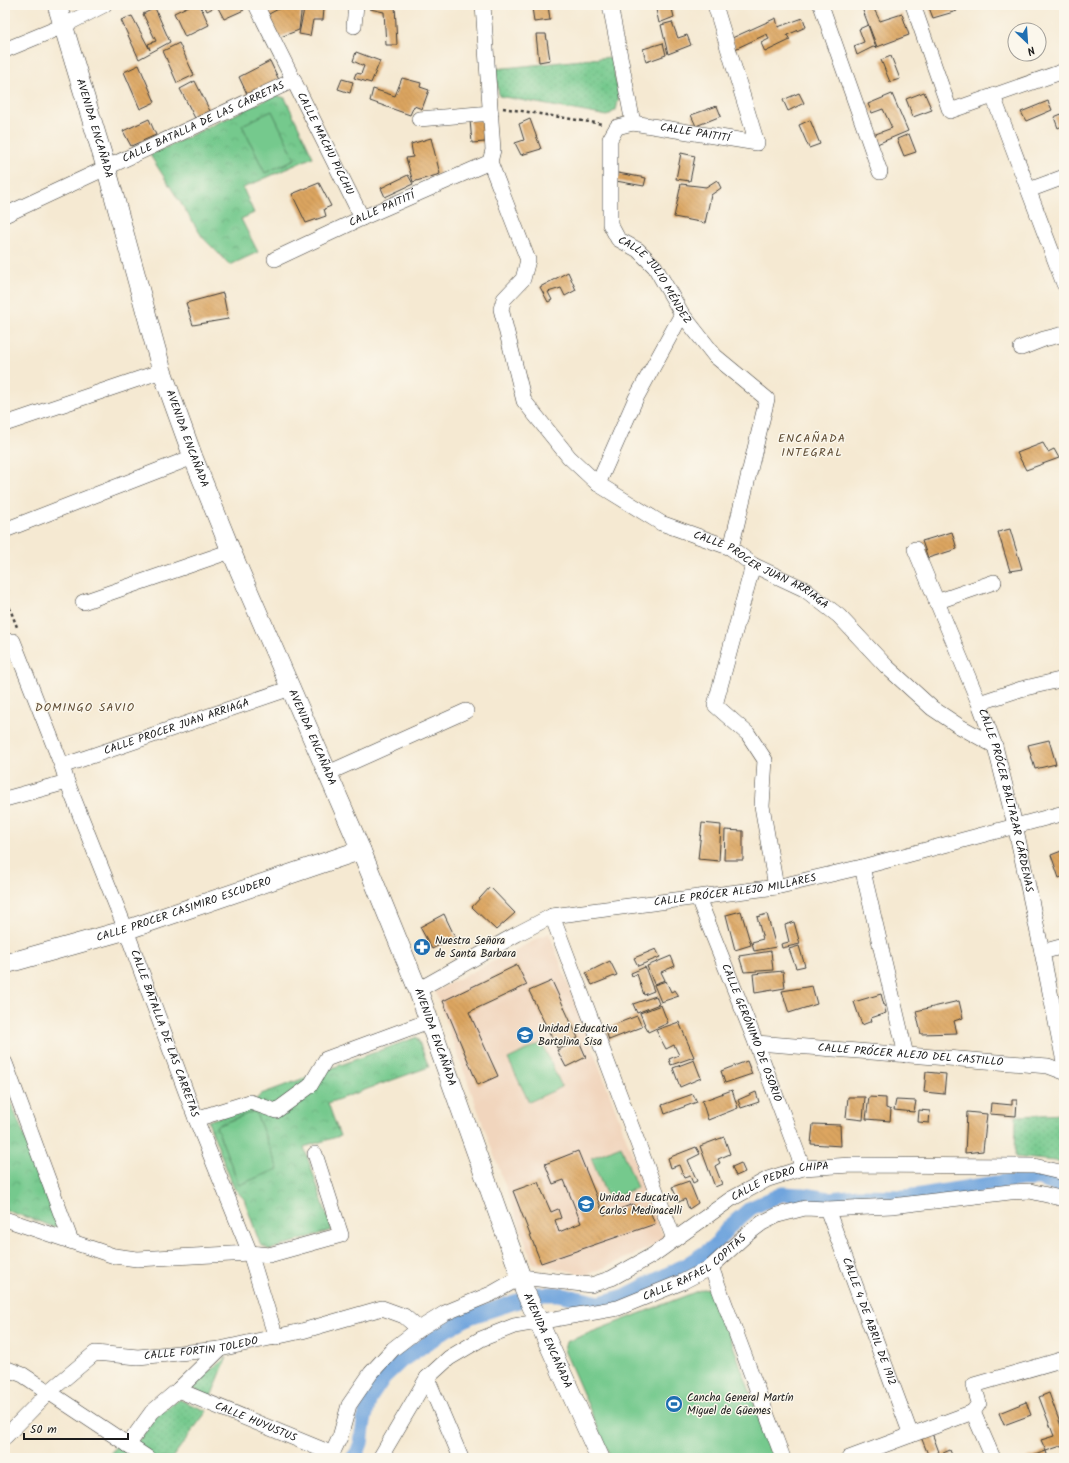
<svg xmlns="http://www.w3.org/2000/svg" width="1069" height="1463" viewBox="0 0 1069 1463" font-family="Kalam,sans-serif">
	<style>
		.built { fill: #f1d5bd }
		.grass { fill: url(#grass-dots); stroke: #487254 }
		.park { fill: url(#park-crowns); stroke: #487254 }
		.garden { fill: #74c98d; stroke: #487254 }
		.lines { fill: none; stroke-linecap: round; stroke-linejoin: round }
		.canal { stroke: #70a4dd; stroke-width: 15 }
		.building { fill: url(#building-back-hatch) }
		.minor-casing { stroke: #3d3b37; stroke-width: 16 }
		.major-casing { stroke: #3d3b37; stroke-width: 20 }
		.path { stroke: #3d3b37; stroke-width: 2.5; stroke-dasharray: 3 3; stroke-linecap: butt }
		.minor { stroke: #fff; stroke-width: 15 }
		.major { stroke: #fff; stroke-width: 19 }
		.labels { text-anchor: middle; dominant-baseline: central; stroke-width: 3; stroke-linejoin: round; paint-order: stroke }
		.street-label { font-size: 11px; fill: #1c1c1c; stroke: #fbf7ec }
		.poi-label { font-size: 11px; fill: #1c1c1c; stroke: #fbf7ec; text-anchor: start }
		.neighbourhood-label { font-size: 12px; letter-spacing: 1px; fill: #5f4c34; stroke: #fbf7ec }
	</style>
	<defs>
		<pattern id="grass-dots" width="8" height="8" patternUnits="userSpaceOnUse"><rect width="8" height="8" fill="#74c98d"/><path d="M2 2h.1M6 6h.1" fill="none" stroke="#64ac79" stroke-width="1.8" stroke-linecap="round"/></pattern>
		<pattern id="park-crowns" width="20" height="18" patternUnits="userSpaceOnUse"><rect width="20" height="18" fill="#74c98d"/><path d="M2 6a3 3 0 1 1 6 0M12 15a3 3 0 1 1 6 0" fill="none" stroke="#64ac79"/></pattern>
		<pattern id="building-back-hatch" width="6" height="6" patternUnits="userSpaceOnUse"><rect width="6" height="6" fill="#dca560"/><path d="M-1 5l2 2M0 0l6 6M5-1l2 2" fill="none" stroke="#bc8d53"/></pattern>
	</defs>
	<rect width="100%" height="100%" fill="#fbf7ec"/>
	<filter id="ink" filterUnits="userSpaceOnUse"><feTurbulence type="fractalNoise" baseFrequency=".025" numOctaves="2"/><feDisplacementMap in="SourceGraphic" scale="8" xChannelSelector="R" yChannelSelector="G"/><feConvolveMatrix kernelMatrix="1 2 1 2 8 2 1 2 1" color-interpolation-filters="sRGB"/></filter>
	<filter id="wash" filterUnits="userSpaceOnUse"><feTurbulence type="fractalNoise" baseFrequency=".012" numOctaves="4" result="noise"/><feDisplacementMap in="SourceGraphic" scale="16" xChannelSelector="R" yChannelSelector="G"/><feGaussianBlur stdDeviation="0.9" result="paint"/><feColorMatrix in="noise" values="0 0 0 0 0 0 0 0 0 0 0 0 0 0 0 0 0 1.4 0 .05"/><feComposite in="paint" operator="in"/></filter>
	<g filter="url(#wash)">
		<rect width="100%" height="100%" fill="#f5e9d2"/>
		<path class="built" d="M549 933 665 1241 587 1275 533 1263 435 991Z"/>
		<path class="grass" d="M611 57 619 97 616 110 607 116 499 96 495 69Z
			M1064 1114V1162L1015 1157 1016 1116Z
			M227 1357 211 1397 189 1387Z
			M178 1399 207 1411 172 1458H156L136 1444 154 1418Z"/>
		<path class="park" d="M276 95 285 98 313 157 243 188 254 213 241 219 258 252 230 265 203 238 150 155Z
			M417 1037 429 1067 328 1103 340 1136 304 1147 332 1230 269 1250 260 1244 244 1199 234 1188 208 1121 249 1107 261 1094Z
			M5 1087 55 1215 57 1226 54 1227 5 1210Z
			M116 1446 133 1458H107Z"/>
		<path class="garden" d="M272 111 295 159 265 173 242 125Z
			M542 1043 562 1087 529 1102 508 1059Z
			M255 1111 278 1169 239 1185 216 1126Z
			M621 1146 637 1188 608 1199 591 1158Z
			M703 1289 713 1290 774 1458H611L564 1350 566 1342Z"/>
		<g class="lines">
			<path class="canal" d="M353 1458 357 1453 361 1443 364 1421 370 1398 384 1377 401 1361 446 1330 470 1317 539 1294H557L600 1303 625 1296 686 1265 715 1246 728 1228 751 1208 782 1194 803 1195 829 1199 859 1196 904 1197 921 1195 1021 1179H1040L1064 1188"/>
		</g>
		<g id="blocks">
			<path class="building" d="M191 5H200L209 25 185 37 174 13Z
				M204 5H242L244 10 224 19 217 6 207 11Z
				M286 5H302L299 30 278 38 267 15Z
				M370 5H395L397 45H386L384 12 370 9Z
				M516 5H548L550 20 534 22 532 7H516Z
				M655 5H671L674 17 659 23Z
				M868 5H872L880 21 902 14 909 35 877 47 862 8Z
				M928 5H955L957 11 933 18Z
				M155 8 170 42 139 59 121 20 132 16 150 50 148 44 156 41 143 14Z
				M304 9H324L323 20H313L310 36 299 34Z
				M776 18 778 27 803 18 806 27 787 35 790 40 765 52 761 43 769 39 767 34 735 49 732 38Z
				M672 22 678 38 687 35 691 45 668 54 661 25Z
				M868 25 876 48 873 47 857 55 854 46 864 42 859 29Z
				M536 34H546L550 60 539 62Z
				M179 43 194 75 177 83 163 51Z
				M663 43 666 55 646 62 643 49Z
				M356 52 380 61 371 83 354 78 356 73 361 74 364 66 353 61Z
				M891 56 900 79 890 82 881 60Z
				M270 61 279 80 248 96 239 77Z
				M139 65 155 102 140 109 124 72Z
				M402 78 421 83 420 87 429 90 422 109 414 106 410 115 370 101 373 89 395 96Z
				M342 79 353 82 350 93 338 89Z
				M195 81 210 111 195 118 180 89Z
				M924 92 932 110 913 117 906 99Z
				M799 93 804 103 788 111 783 100Z
				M892 94 908 131 877 144 873 135 892 128 883 109 872 113 868 104Z
				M1048 101 1052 110 1026 121 1021 112Z
				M717 106 721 116 696 126 691 115Z
				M1064 113V125L1058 128 1054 117Z
				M149 119 156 135 131 146 123 131Z
				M530 119 541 149 521 155 515 143 524 140 519 124Z
				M470 120H484L485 142 472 143Z
				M810 120 820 144 809 148 799 125Z
				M909 134 916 152 904 156 897 139Z
				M431 138 440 174 413 182 406 158 413 157 411 144Z
				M681 153 695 156 690 181 676 179Z
				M618 173 646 178 644 186 616 181Z
				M408 175 413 184 385 197 381 188Z
				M717 180 721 188 711 195 705 223 674 217 681 184 706 187Z
				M319 183 331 206 324 209 326 216 306 223 292 194Z
				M568 272 576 290 565 296 561 288 548 292 552 300 548 302 540 287Z
				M223 293 228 319 193 325 186 303Z
				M1043 443 1048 452 1054 449 1059 458 1026 470 1017 453Z
				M1010 529 1022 569 1010 571 998 532Z
				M952 532 957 549 928 558 922 541Z
				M1049 740 1056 764 1035 769 1028 745Z
				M702 823 721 825 719 861 698 859Z
				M725 830 743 831V860H724Z
				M1064 850V876L1059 878 1051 855Z
				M490 887 515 913 496 930 472 907Z
				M741 911 751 945 735 950 726 915Z
				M444 914 455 937 432 949 420 927Z
				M767 914 776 947 754 951 752 942 763 939 757 917Z
				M794 922 800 944 782 948 781 944 789 942 785 925Z
				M799 946 805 966 796 968 789 949Z
				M656 949 660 957 638 966 634 958Z
				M771 951 773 970 744 972 739 956Z
				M671 956 675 966 661 972 665 980 654 984 647 966Z
				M610 961 617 975 592 985 586 973Z
				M517 965 527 985 469 1012 498 1076 478 1085 443 1001Z
				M645 967 654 991 644 995 637 974 632 976 631 973Z
				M783 971 785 988 755 993 753 974Z
				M552 981 578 1038 557 1048 529 991Z
				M666 981 671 992 675 990 679 996 661 1002 654 985Z
				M812 986 817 1004 789 1013 782 991Z
				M881 994 886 1013 871 1018 872 1021 862 1025 854 1002Z
				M656 996 659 1004 637 1013 633 1004Z
				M959 1001 963 1018 954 1021 957 1033 921 1034 916 1011Z
				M661 1005 668 1023 648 1032 640 1013Z
				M637 1016 642 1027 609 1040 605 1028Z
				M679 1022 694 1057 671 1065 669 1059 679 1055 674 1045 666 1049 656 1030Z
				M579 1041 586 1057 566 1067 557 1050Z
				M694 1060 701 1078 680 1087 673 1068Z
				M747 1061 752 1074 725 1083 721 1071Z
				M926 1072 946 1074 944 1094 924 1092Z
				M732 1090 738 1108 708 1120 702 1101Z
				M756 1092 759 1102 741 1108 738 1100Z
				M693 1094 697 1102 665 1114 662 1105Z
				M848 1097H865L863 1120 846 1118Z
				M869 1097 886 1098V1108L891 1110 890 1121 866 1119Z
				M896 1100 916 1101 914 1112 894 1110Z
				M1012 1100H1017L1016 1116 990 1114 991 1103 1012 1105Z
				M919 1110 930 1111 929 1123 918 1122Z
				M967 1112 987 1114 983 1151 965 1153Z
				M813 1124 840 1125 841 1146 811 1144Z
				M724 1137 730 1154 718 1159 720 1163 715 1166 722 1184 715 1187 700 1146Z
				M696 1147 700 1154 688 1160 697 1181 693 1183 690 1176 684 1178 679 1165 671 1168 668 1158Z
				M578 1151 604 1215 633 1204 636 1211 648 1206 655 1224 541 1263 513 1191 538 1182 551 1212 558 1209 561 1218 555 1220 559 1232 581 1223 564 1180 553 1184 545 1164Z
				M741 1163 745 1172 736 1176 732 1167Z
				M689 1181 698 1203 689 1209 685 1199 679 1202 672 1187Z
				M1049 1393 1064 1434V1445L1046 1451 1041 1440 1054 1436 1039 1397Z
				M1026 1402 1031 1415 1004 1425 999 1413Z
				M932 1433 939 1452 929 1457 921 1437Z
				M950 1450 953 1458H943L941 1454Z
				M1046 1451 1048 1458H1026Z"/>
		</g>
	</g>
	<g filter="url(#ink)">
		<use href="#blocks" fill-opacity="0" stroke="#3d3b37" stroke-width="1"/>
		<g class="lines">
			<defs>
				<g id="minor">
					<path id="s1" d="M256 5 362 218"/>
					<path id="s2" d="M483 5 493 150 490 162 528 260 523 279 504 299 501 309 524 401 569 457 598 484 661 523 731 548 753 565 804 589 839 616 886 666 932 708 959 726 995 746"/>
					<path id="s3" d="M610 5 633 123 617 127 610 139V224L618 239 638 250 655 267 682 314 715 356 767 399 731 548"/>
					<path d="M821 5 880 172"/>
					<path d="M913 5 950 111 1064 71"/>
					<path d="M354 26 356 5"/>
					<path d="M5 50 63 26 104 5"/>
					<path d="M993 96 1064 284"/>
					<path d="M419 119 491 113"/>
					<path id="s4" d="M633 123 757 143 715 5"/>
					<path d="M1029 190 1064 177"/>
					<path id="s5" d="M5 215 294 80"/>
					<path id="s6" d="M275 259 362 218 490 162"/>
					<path d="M1021 348 1044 339 1064 334"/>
					<path d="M5 424 162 371"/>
					<path d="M598 484 636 398 682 314"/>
					<path d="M5 530 193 457"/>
					<path id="s7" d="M915 549 979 703 995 746 1015 825 1042 952 1064 1062"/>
					<path d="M753 565 715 705 748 734 765 760 762 806 776 887"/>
					<path d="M83 602 231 551"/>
					<path d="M936 602 994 582"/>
					<path id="s8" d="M5 643 13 641 62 766 67 782 126 930 196 1119 250 1253 276 1338"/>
					<path d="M979 703 1021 689 1064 679"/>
					<path id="s9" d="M62 766 291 688"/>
					<path d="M328 773 466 711"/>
					<path d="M5 799 67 782"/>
					<path d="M862 867 906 1055"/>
					<path id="s10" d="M698 898 756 1043 803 1168"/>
					<path d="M552 916 674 1239"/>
					<path d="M1042 952 1064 946"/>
					<path id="s11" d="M418 990 517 934 552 916 776 887 862 867 1064 813"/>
					<path id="s12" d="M756 1043 1048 1066 1064 1072"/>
					<path d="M5 1063 71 1241"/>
					<path d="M196 1119 250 1102 276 1111 310 1086 326 1059 429 1021"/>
					<path id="s13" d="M827 1209 911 1435"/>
					<path d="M5 1219 114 1256 137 1259 250 1253 269 1255 341 1235 315 1154"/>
					<path d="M711 1267 783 1458"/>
					<path d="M5 1368 23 1375 148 1458"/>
					<path d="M427 1378 461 1458"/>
					<path id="s14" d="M178 1390 333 1454"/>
					<path d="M973 1412 979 1403 974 1385 1064 1359"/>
					<path d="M973 1412 993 1458"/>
					<path id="s15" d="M5 1437 50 1391 95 1353 138 1357 220 1349 302 1331 382 1308 404 1316 419 1329"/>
					<path d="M128 1445 152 1412 178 1390 220 1349"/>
					<path id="s16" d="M330 1458 340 1437 349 1405 371 1373 393 1349 419 1329 445 1313 491 1294 521 1277 591 1285 612 1278 653 1255 731 1199 768 1179 803 1168 851 1165 1034 1166 1064 1173"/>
					<path id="s17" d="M380 1458 427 1378 449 1358 481 1339 514 1326 618 1308 682 1282 711 1267 746 1235 762 1223 778 1215 805 1208 827 1209 892 1206 1010 1192 1030 1191 1064 1199"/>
					<path d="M849 1458 973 1412"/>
				</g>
				<g id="major">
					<path id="s18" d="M57 5 106 167 162 371 193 457 231 551 361 850 418 990 521 1277 524 1289 600 1458"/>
					<path id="s19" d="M5 964 126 930 361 850"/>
				</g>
			</defs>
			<use href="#minor" class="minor-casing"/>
			<use href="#major" class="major-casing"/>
			<path class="path" d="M503 108 602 124
				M5 596 17 627"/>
			<use href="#minor" class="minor"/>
			<use href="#major" class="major"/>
		</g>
	</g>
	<defs>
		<symbol id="pharmacy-disc" viewBox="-11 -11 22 22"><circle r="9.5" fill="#1f6fb2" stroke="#fbf7ec"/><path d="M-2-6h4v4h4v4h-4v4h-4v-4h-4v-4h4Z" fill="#fff"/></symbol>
		<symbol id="school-disc" viewBox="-11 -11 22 22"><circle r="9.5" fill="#1f6fb2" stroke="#fbf7ec"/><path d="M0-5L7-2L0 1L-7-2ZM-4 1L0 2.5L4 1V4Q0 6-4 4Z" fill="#fff"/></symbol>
		<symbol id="stadium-disc" viewBox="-11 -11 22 22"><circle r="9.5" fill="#1f6fb2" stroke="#fbf7ec"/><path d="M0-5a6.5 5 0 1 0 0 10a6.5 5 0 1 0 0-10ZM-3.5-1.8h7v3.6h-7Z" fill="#fff"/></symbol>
	</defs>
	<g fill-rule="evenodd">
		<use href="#pharmacy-disc" x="412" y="937" width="20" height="20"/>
		<use href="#school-disc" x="515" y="1025" width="20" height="20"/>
		<use href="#school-disc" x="576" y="1194" width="20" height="20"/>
		<use href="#stadium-disc" x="664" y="1394" width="20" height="20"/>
	</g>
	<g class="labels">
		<g class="street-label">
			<text stroke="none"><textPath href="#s5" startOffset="219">CALLE BATALLA DE LAS CARRETAS</textPath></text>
			<text stroke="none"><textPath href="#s18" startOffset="129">AVENIDA ENCAÑADA</textPath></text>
			<text stroke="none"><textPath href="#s4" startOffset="63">CALLE PAITITÍ</textPath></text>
			<text stroke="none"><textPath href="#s1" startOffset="155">CALLE MACHU PICCHU</textPath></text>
			<text stroke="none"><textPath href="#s6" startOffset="118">CALLE PAITITÍ</textPath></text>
			<text stroke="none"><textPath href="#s3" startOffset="309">CALLE JULIO MÉNDEZ</textPath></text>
			<text stroke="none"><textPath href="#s18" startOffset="453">AVENIDA ENCAÑADA</textPath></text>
			<text stroke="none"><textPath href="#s2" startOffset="712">CALLE PROCER JUAN ARRIAGA</textPath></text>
			<text stroke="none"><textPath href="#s9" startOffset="121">CALLE PROCER JUAN ARRIAGA</textPath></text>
			<text stroke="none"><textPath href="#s18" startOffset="777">AVENIDA ENCAÑADA</textPath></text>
			<text stroke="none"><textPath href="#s7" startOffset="268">CALLE PRÓCER BALTAZAR CÁRDENAS</textPath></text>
			<text stroke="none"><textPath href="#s11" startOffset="338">CALLE PRÓCER ALEJO MILLARES</textPath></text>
			<text stroke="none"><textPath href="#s19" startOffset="187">CALLE PROCER CASIMIRO ESCUDERO</textPath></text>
			<text stroke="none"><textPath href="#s8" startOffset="429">CALLE BATALLA DE LAS CARRETAS</textPath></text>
			<text stroke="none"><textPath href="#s10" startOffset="145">CALLE GERÓNIMO DE OSORIO</textPath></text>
			<text stroke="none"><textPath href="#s18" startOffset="1101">AVENIDA ENCAÑADA</textPath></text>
			<text stroke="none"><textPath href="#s12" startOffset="155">CALLE PRÓCER ALEJO DEL CASTILLO</textPath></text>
			<text stroke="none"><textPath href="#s16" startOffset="564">CALLE PEDRO CHIPA</textPath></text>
			<text stroke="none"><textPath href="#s17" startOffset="388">CALLE RAFAEL COPITAS</textPath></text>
			<text stroke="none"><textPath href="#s13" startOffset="120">CALLE 4 DE ABRIL DE 1912</textPath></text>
			<text stroke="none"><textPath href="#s18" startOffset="1425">AVENIDA ENCAÑADA</textPath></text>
			<text stroke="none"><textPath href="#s15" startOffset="230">CALLE FORTIN TOLEDO</textPath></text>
			<text stroke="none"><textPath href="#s14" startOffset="84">CALLE HUYUSTUS</textPath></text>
		</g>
		<g class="poi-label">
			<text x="435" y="941">Nuestra Señora<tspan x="435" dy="13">de Santa Barbara</tspan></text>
			<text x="538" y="1029">Unidad Educativa<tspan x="538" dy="13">Bartolina Sisa</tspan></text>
			<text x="599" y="1198">Unidad Educativa<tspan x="599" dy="13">Carlos Medinacelli</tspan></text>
			<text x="687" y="1398">Cancha General Martín<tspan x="687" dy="13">Miguel de Güemes</tspan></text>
		</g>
		<g class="neighbourhood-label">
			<text x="812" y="438">ENCAÑADA<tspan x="812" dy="14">INTEGRAL</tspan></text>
			<text x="85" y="707">DOMINGO SAVIO</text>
		</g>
	</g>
	<rect width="1069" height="1463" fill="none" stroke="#fbf7ec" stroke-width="20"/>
	<g transform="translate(1027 42) rotate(155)"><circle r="19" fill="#fbf7ec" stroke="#a29f99"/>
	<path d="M0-3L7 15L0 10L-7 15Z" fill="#1f6fb2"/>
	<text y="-6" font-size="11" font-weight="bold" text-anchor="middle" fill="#1c1c1c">N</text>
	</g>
	<path d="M24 1433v6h104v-6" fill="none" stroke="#1c1c1c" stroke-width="2"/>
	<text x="30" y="1433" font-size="12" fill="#1c1c1c" stroke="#fbf7ec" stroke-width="3" paint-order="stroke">50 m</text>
</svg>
